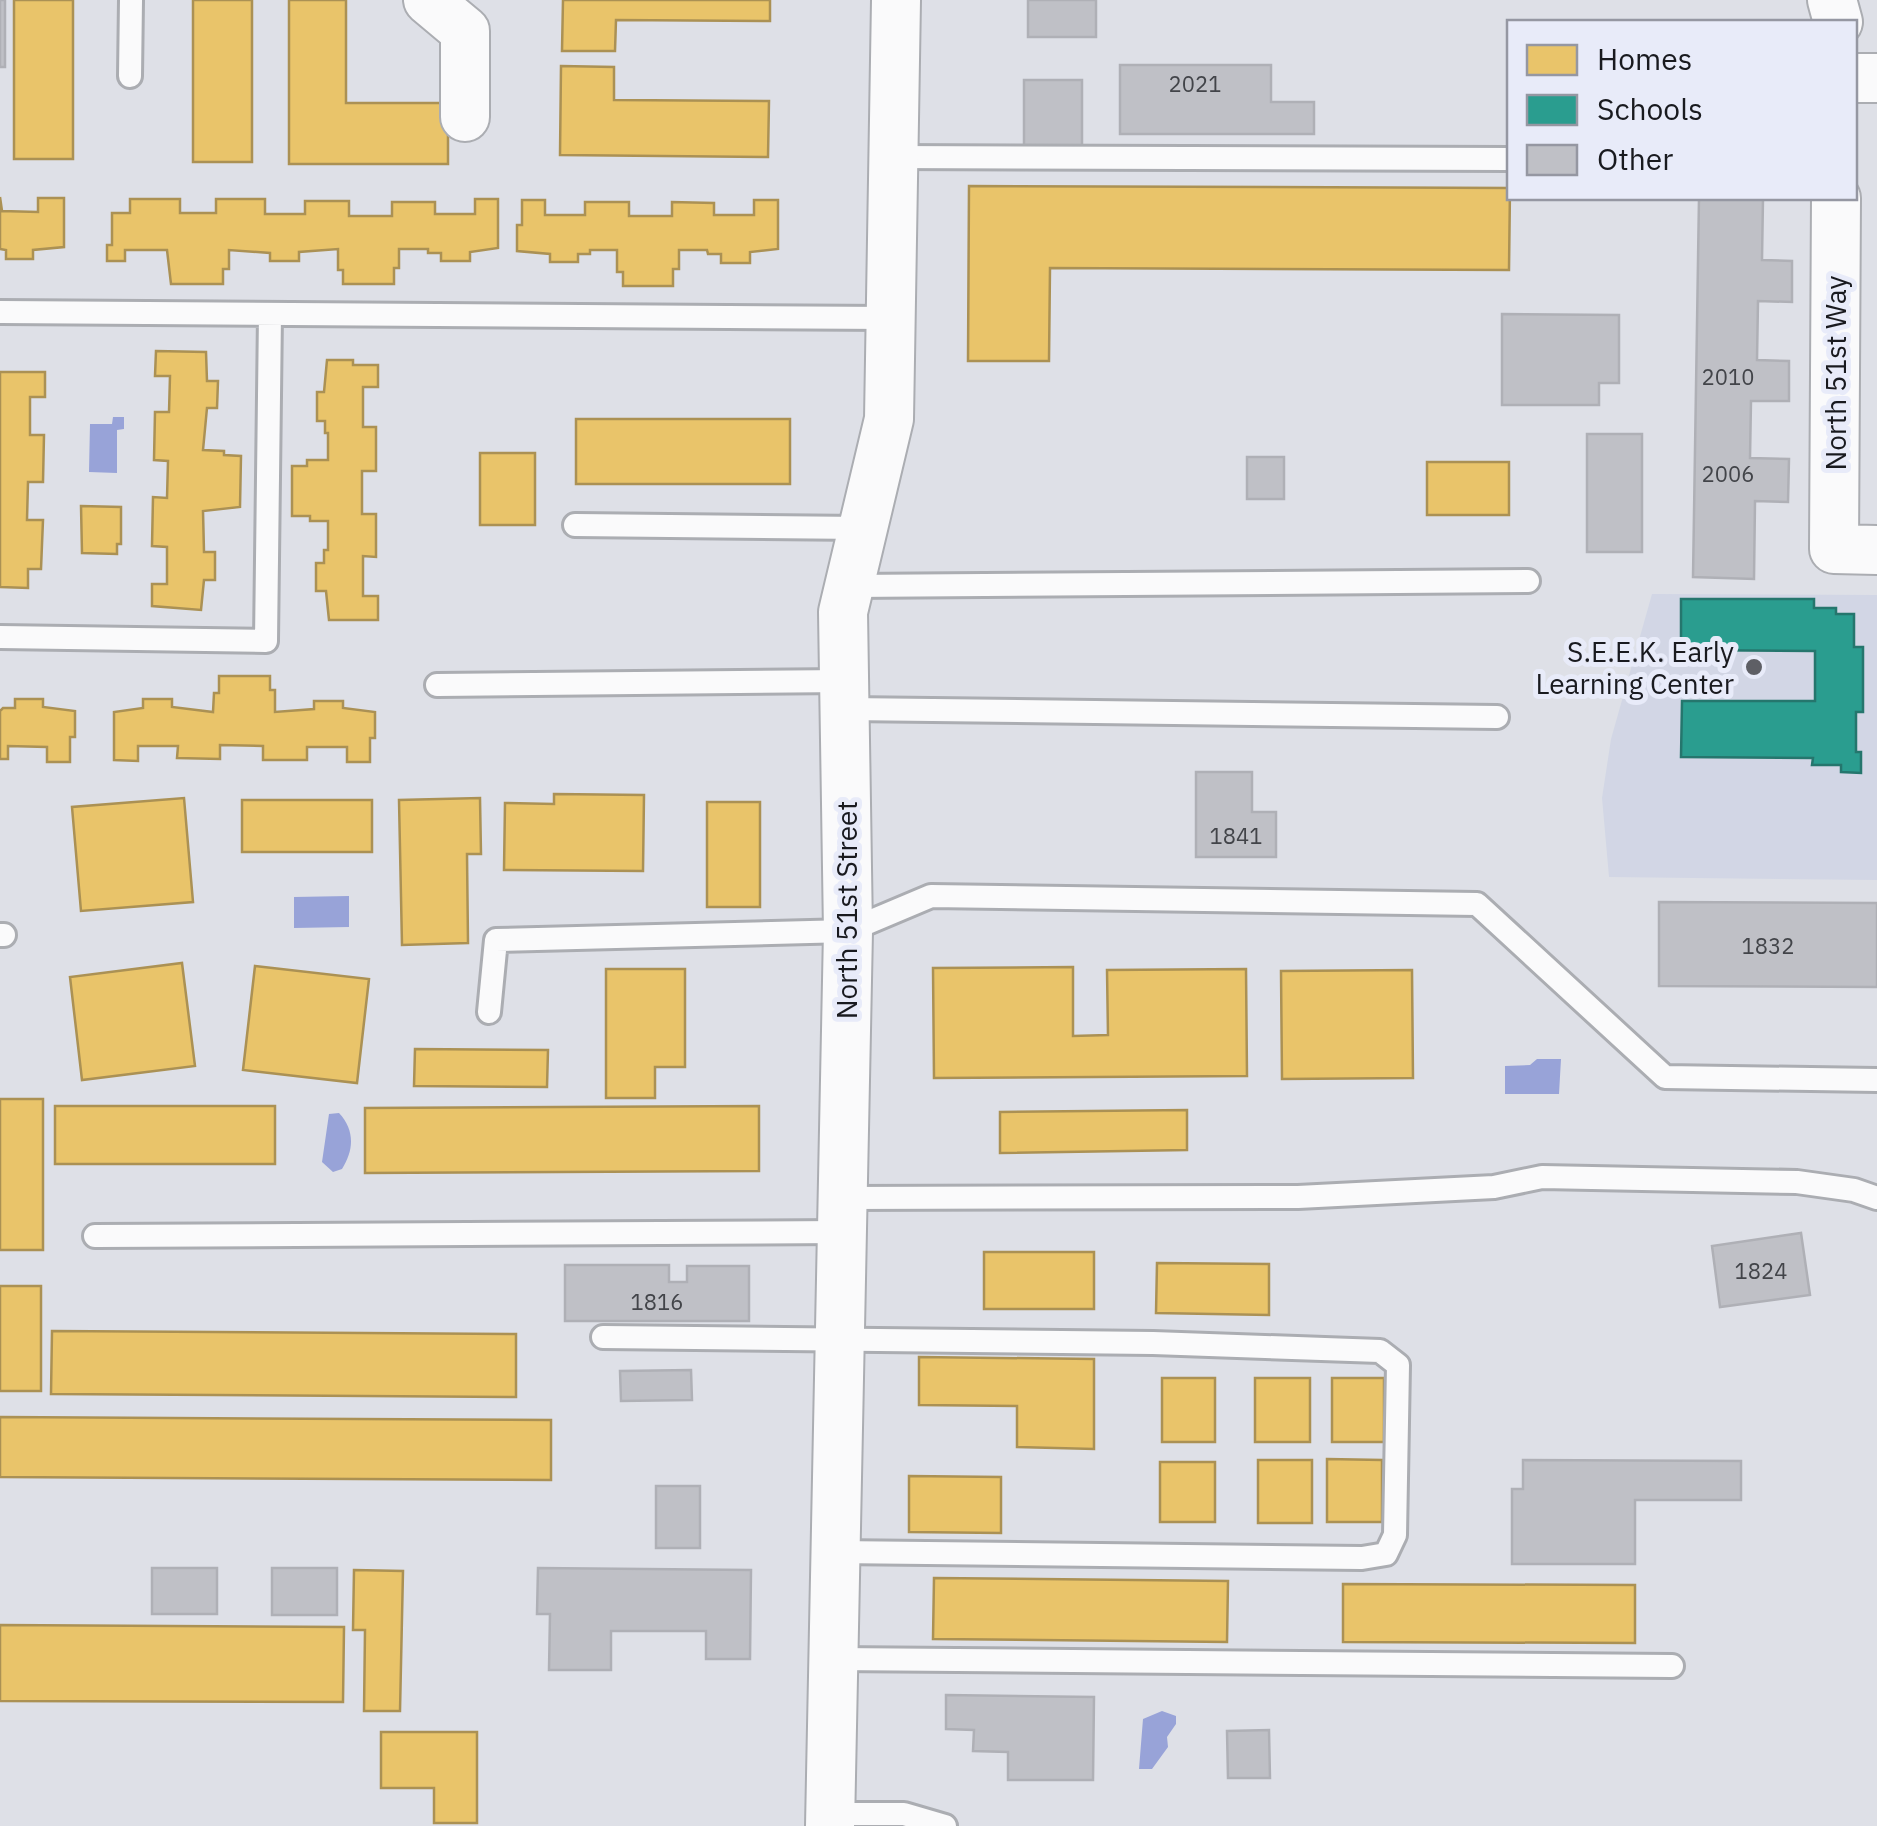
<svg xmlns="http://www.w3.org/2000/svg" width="1877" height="1826" viewBox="0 0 1877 1826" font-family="'IBM Plex Sans',sans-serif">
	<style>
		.built { fill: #d2d6e5 }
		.water { fill: #98a3d8 }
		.homes { fill: #e9c46a; stroke: #ab9154; stroke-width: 2.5 }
		.schools { fill: #2a9d8f; stroke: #25766d; stroke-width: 2.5 }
		.building { fill: #bfc0c6; stroke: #afb0b6; stroke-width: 2.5 }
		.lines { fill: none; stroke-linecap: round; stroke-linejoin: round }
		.lane-casing { stroke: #abadb2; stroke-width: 28 }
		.street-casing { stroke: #abadb2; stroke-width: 52 }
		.lane { stroke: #fafafb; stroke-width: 22 }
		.street { stroke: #fafafb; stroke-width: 48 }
		.poi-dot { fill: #5e5f65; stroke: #e8ebf9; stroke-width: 4 }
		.labels { text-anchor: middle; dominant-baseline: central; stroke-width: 10; stroke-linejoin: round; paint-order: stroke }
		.number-label { font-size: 22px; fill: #424449 }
		.street-label { font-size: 28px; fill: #191a1f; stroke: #e8ebf9 }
		.poi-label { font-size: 28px; fill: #191a1f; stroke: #e8ebf9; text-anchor: end }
	</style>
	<rect width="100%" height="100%" fill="#dee0e7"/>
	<path class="built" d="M1652 594 1877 595V880L1609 877 1602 798 1611 739Z"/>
	<path class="water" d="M113 417H124V429L117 430V473L89 472 90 424H112Z
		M349 896V927L294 928V897Z
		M1537 1059H1561L1559 1094H1505V1066L1530 1065Z
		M339 1113C355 1130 354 1150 342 1169L333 1172 322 1162 329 1114Z
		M1162 1711 1176 1716V1724L1167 1737 1168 1747 1152 1769H1139L1143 1719Z"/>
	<path class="homes" d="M14 0H73V159H14Z
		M193 0H252V162H193Z
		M289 0H346V103H448V164H289Z
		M563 0H770V21L616 20 615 51H562Z
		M561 66 614 67V100L769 101 768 157 560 155Z
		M969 186 1510 188 1509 270 1050 268 1049 361H968Z
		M0 197 2 211 38 212V198H64V247L33 250V259H6V250L0 249Z
		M130 199H180V213H216V199H265V214H305V201H349V216H392V202H435V214H475V199H498V248L470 252V261H441V253H428V249H399V268H394V284H343V270H338V249L299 252V261H270V253L229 250V269H223V284H171L167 250H125V261H107V245H112V213H130Z
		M522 200H545V215H585V202H629V216H672V202L714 203V215H754V200H778V249L750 252V263H721V254H708L707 250H679V269H673V286H623V272H617V250H590V254H578V262H550V254L517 251V225H522Z
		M156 351 206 352 207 381H218L217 408H207L203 450 224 451V455L241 456 240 507 203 511 204 552H215V580H204L201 610 152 606V584H167V547L152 546 153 497 167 498 168 461 154 460 155 412H169L170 376H155Z
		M327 360H353V365H378V387H363V427H376V471H362V514H376V557L363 556V596H378V620H329L326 591H316V563H324V550H328V521H310V516H292V466H307V460H328V433H325V421H317V392H324Z
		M0 372H45V397H30V435H44L43 482H28L27 520H43L41 569H28V588L0 587Z
		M576 419H790V484H576Z
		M480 453H535V525H480Z
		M1427 462H1509V515H1427Z
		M81 506 121 507V544H117V554L82 553Z
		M219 676H270V690H275V712L314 709V701H343V708L375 712V738H370V762H347V747H307V760H263V746L220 745V759L177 758 178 746H138V761L114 760V712L143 708V699H172V707L213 712 214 693H219Z
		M15 699H43V707L75 711V737H70V762H47V747L8 746V759H0V711L3 708H15Z
		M554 794 644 795 643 871 504 870 505 803 554 804Z
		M184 798 193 902 81 911 72 807Z
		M480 798 481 854H467L468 943 402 945 399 800Z
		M242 800H372V852H242Z
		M707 802H760V907H707Z
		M182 963 195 1066 82 1080 70 977Z
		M255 966 369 979 357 1083 243 1070Z
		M1073 967V1036L1108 1035 1107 970 1246 969 1247 1076 934 1078 933 968Z
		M606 969H685V1067H655V1098H606Z
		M1412 970 1413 1078 1282 1079 1281 971Z
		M415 1049 548 1050 547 1087 414 1086Z
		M0 1099H43V1250H0Z
		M55 1106H275V1164H55Z
		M759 1106V1171L365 1173V1108Z
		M1187 1110V1150L1000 1153V1112Z
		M984 1252H1094V1309H984Z
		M1157 1263 1269 1264V1315L1156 1313Z
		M0 1286H41V1391H0Z
		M52 1331 516 1334V1397L51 1394Z
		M919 1357 1094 1359V1449L1017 1447V1406L919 1405Z
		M1162 1378H1215V1442H1162Z
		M1255 1378H1310V1442H1255Z
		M1332 1378H1384V1442H1332Z
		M0 1417 551 1420V1480L0 1477Z
		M1327 1459 1382 1460V1522H1327Z
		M1258 1460H1312V1523H1258Z
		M1160 1462H1215V1522H1160Z
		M909 1476 1001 1477V1533L909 1532Z
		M354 1570 403 1571 400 1711H364L365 1630H353Z
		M934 1578 1228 1581 1227 1642 933 1639Z
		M1343 1584 1635 1585V1643L1343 1642Z
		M0 1625 344 1627 343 1702 0 1701Z
		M381 1732H477V1823H434V1788H381Z"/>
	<path class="schools" d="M1681 599H1814V608H1836V614H1854V647H1863V712H1856V752H1861V773L1841 772V765H1812L1813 758 1681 757 1682 701H1815V651L1681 650Z"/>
	<path class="building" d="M0 0H5V67H0Z
		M1028 0H1096V37H1028Z
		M1120 65H1271V102H1314V134H1120Z
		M1024 80H1082V148H1024Z
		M1699 198H1763L1762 260 1792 261V302L1758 301 1757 360 1789 361V401H1751L1750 458 1789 459 1788 502 1755 501 1754 579 1693 577Z
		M1502 314 1619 315V383H1599V405H1502Z
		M1587 434H1642V552H1587Z
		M1247 457H1284V499H1247Z
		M1196 772H1252V812H1276V857H1196Z
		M1659 902 1877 903V987L1659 986Z
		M1801 1233 1810 1295 1720 1307 1712 1246Z
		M565 1265H669V1282H687V1266H749V1321H565Z
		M691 1370 692 1400 621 1401 620 1371Z
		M1523 1460 1741 1461V1500H1635V1564H1512V1489H1523Z
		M656 1486H700V1548H656Z
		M152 1568H217V1614H152Z
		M272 1568H337V1615H272Z
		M538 1568 751 1570 750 1659H706V1631H611V1670H549L550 1614H537Z
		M946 1695 1094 1697 1093 1780H1008V1752L973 1751 974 1730 946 1729Z
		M1269 1730 1270 1778H1228L1227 1731Z"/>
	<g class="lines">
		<defs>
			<path id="lane" d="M130 76 131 0
				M893 157 1510 159
				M0 312 890 318
				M575 525 863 528
				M850 586 1528 581
				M0 637 266 641 270 314
				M437 685 846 681
				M847 709 1497 717
				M0 935H4
				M489 1012 496 940 848 931 931 896 1477 904 1665 1077 1877 1080
				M843 1198 1298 1197 1494 1187 1542 1177 1797 1182 1854 1190 1877 1198
				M95 1236 842 1232
				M603 1337 1153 1343 1380 1351 1398 1365 1395 1535 1386 1554 1362 1558 835 1552
				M834 1659 1672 1666
				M831 1814H904L945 1826"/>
			<path id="street" d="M428 0 465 31V117
				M1832 0 1838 22
				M1854 78H1877
				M1836 198 1834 549 1877 550
				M830 1826 848 931 843 612 889 419 896 0"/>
		</defs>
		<use href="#lane" class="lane-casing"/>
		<use href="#street" class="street-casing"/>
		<use href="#lane" class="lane"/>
		<use href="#street" class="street"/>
	</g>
	<circle class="poi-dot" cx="1754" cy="667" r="10"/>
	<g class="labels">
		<g class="number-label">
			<text x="1195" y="83">2021</text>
			<text x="1728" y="376">2010</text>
			<text x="1728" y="473">2006</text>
			<text x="1236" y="835">1841</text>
			<text x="1768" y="945">1832</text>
			<text x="1761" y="1270">1824</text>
			<text x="657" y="1301">1816</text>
		</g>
		<g class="street-label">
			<text transform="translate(1835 373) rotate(-90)">North 51st Way</text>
			<text transform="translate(846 910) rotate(-90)">North 51st Street</text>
		</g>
		<g class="poi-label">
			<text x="1734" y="651">S.E.E.K. Early<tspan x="1734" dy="32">Learning Center</tspan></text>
		</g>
	</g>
	<rect x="1507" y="20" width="350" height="180" fill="#e8ebf9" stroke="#9597a2" stroke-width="2.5"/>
	<rect x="1527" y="45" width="50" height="30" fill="#e9c46a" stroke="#9597a2" stroke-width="2.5"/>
	<text x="1597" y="70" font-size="30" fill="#191a1f">Homes</text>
	<rect x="1527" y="95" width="50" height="30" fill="#2a9d8f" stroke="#9597a2" stroke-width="2.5"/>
	<text x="1597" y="120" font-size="30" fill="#191a1f">Schools</text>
	<rect x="1527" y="145" width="50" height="30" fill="#bfc0c6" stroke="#9597a2" stroke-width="2.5"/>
	<text x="1597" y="170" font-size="30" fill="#191a1f">Other</text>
</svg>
